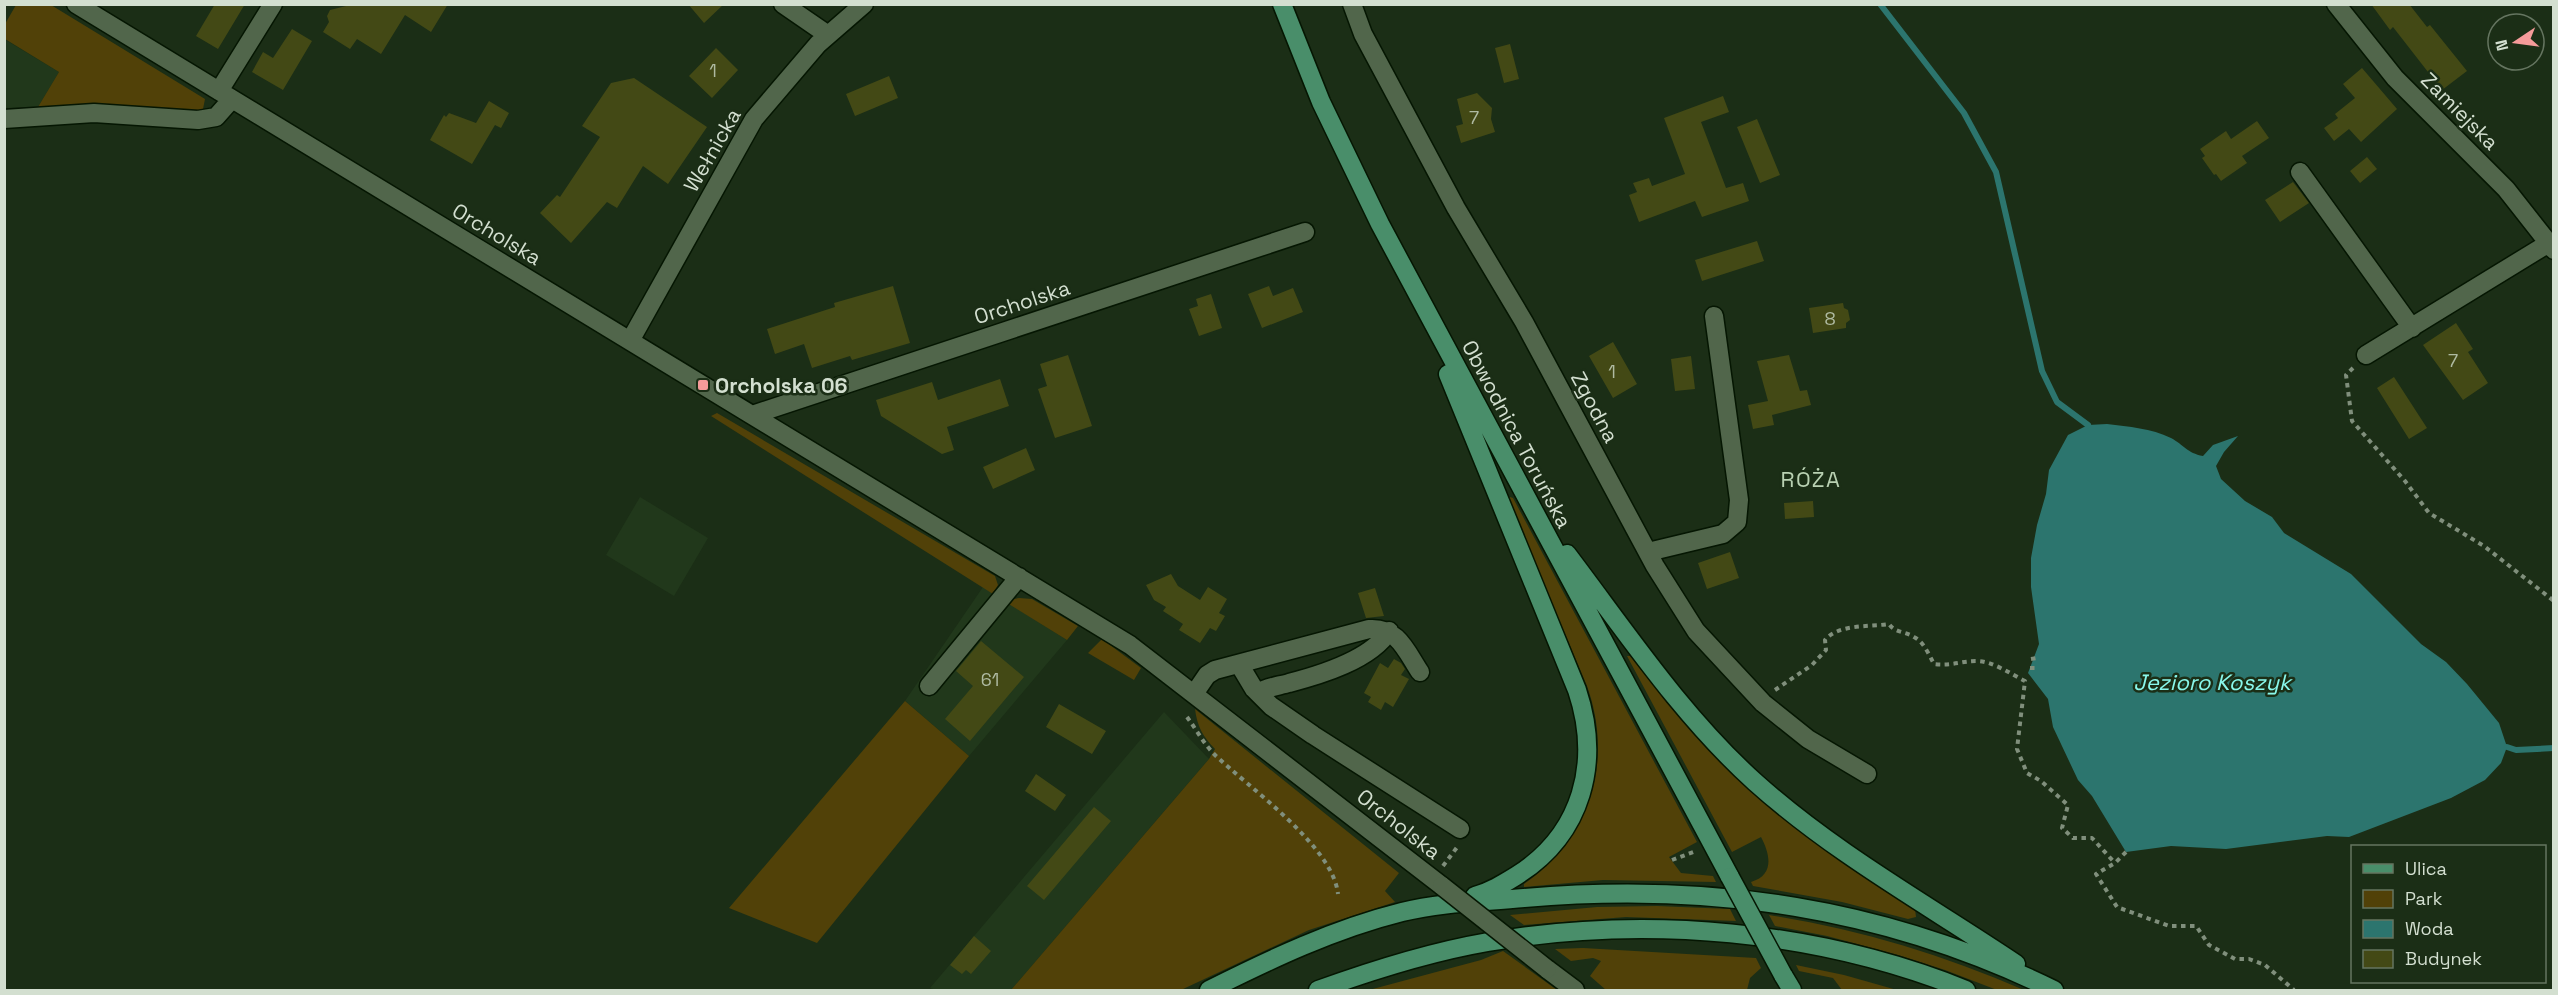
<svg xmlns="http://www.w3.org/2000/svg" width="2558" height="995" viewBox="0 0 2558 995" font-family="'Space Grotesk',sans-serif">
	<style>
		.built { fill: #21381b }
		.green { fill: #514108 }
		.water { fill: #2c756e }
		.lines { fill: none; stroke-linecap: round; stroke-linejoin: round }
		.stream { stroke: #2c756e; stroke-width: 6 }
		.building { fill: #434915 }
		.minor-casing { stroke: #051602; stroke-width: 21 }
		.major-casing { stroke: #051602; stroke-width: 21 }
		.path { stroke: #808f7c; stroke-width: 4; stroke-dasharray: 4.5 4.5; stroke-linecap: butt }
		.minor { stroke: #51664b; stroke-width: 18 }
		.major { stroke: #498e6a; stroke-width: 18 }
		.minor-bridge-casing { stroke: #051602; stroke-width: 21; stroke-linecap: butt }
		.major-bridge-casing { stroke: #051602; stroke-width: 21; stroke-linecap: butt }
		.minor-bridge { stroke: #51664b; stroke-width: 18 }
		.major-bridge { stroke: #498e6a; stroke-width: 18 }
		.poi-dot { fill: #f59b9a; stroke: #1b2e16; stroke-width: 2 }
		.labels { text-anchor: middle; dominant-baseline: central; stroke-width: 5; stroke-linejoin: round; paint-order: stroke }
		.number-label { font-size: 18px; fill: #afbaa1 }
		.street-label { font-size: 21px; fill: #d3dfd0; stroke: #1b2e16 }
		.poi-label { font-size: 21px; font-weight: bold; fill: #d3dfd0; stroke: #1b2e16; text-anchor: start }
		.neighbourhood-label { font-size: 22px; letter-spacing: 1.5px; fill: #b9d1b2; stroke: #1b2e16 }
		.water-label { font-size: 22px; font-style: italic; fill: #89f7eb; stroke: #1b2e16 }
	</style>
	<rect width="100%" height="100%" fill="#1b2e16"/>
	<path class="built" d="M4 39 59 72 38 107 5 108Z
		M640 497 708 538 674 596 606 555Z
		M983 587 1067 640 969 756 905 701Z
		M1164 712 1209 759 1011 990H936L930 988Z"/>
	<path class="green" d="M16 5H51L205 99 203 109 195 112 94 105 38 107 59 72 5 39V24Z
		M717 413 995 576 998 585 993 594 711 416Z
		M1510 497 1513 498 1697 842 1669 857 1681 873 1713 876 1716 882 1603 880 1524 887V884C1590 839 1614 761 1587 686L1508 499Z
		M1019 598 1032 599 1078 626 1067 640 1004 601Z
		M1102 639 1141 668 1134 680 1088 653Z
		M1627 656H1630C1667 703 1705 748 1749 788 1800 835 1857 873 1915 909L1916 917 1908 919 1842 902 1753 886 1751 882C1775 875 1770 854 1761 837L1732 852Z
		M905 701 969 756 817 943 729 908Z
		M1195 709 1399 873 1385 891 1395 902 1309 930 1181 990H1011L1209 759 1215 749C1203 737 1197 726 1195 709Z
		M1657 906 1730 909 1736 921 1626 917 1524 925 1510 915 1597 907Z
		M1769 915C1857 929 1942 954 2024 990H1997L1945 970 1898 955 1827 936 1775 926Z
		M1583 948 1756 958 1761 968 1750 978 1747 990H1606L1590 976 1601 961 1593 958 1571 961 1555 949Z
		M1503 951 1557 990H1369L1481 960Z
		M1796 965 1844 975 1897 990H1842L1833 978 1799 971Z"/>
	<path class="water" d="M2107 424C2129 427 2151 428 2171 438 2184 445 2187 453 2203 456L2213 445 2238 436 2224 452 2216 466 2221 479 2245 501 2272 517 2284 533 2351 574 2421 644 2446 662 2467 684 2499 723 2507 747 2501 763 2485 780 2451 798 2349 837 2327 836 2226 849 2171 846 2126 852 2092 796 2078 780 2053 727 2048 699 2028 673 2039 644 2031 587V558L2037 525 2046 494 2049 470 2068 435 2088 425Z"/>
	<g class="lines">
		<path class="stream" d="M1880 4 1964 113 1996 172 2042 371 2057 402 2088 425
			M2507 747 2516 750 2554 748"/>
	</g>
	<path class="building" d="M215 4H245L218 49 196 36Z
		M354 4H448L431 32 405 15 381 54 357 39 350 49 323 32 329 22 327 16 330 10Z
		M688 4H724L704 23Z
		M2371 4H2409L2427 27 2430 25 2467 71 2442 90 2393 27 2390 30Z
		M292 29 312 41 283 90 252 72 263 52 273 58Z
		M1510 44 1519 79 1504 83 1495 48Z
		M716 48 738 70 712 98 689 76Z
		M2362 68 2397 109 2361 142 2349 129 2334 141 2324 128 2338 118 2335 114 2355 98 2343 84Z
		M889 76 898 98 855 116 846 94Z
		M634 78 707 127 668 184 643 166 617 208 607 202 571 243 540 213 557 195 560 197 600 137 582 126 611 83Z
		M1477 93 1492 108 1491 119 1495 132 1461 143 1456 126 1463 124 1457 99Z
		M1723 96 1729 112 1701 122 1726 188 1743 183 1749 201 1702 217 1695 201 1639 222 1629 195 1637 192 1633 183 1649 178 1652 186 1685 174 1664 118Z
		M489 101 509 113 501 128 495 125 472 164 430 140 444 115 446 117 449 113 476 123Z
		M1757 119 1780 175 1760 183 1737 127Z
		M2257 121 2269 138 2242 156 2247 163 2221 181 2216 174 2214 175 2202 158 2205 156 2200 149 2226 131 2231 139Z
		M2367 157 2377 169 2360 183 2350 171Z
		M2293 182 2309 203 2280 222 2265 200Z
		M1757 241 1764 261 1702 281 1695 260Z
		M893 286 910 343 852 360 850 356 812 368 804 344 775 354 767 329 835 307 834 303Z
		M1269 286 1273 296 1293 288 1303 312 1262 328 1248 294Z
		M1211 294 1222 328 1199 336 1189 309 1198 306 1196 299Z
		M1843 303 1844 308 1848 310 1850 320 1846 323V328L1813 333 1809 308Z
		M2456 323 2473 349 2468 352 2488 383 2463 400 2423 345Z
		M1613 342 1637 384 1613 398 1589 356Z
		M1068 355 1092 426 1055 438 1038 389 1047 386 1040 364Z
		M1789 355 1800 391 1807 390 1811 405 1772 415 1774 425 1753 429 1748 405 1768 401 1757 361Z
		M1691 356 1695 389 1675 391 1671 359Z
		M2394 377 2427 428 2409 439 2377 388Z
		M1000 379 1009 406 947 427 954 450 942 454 881 416 876 400 932 382 938 400Z
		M1026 448 1035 470 993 489 983 467Z
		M1813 501 1814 517 1785 519 1784 503Z
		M1730 552 1739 578 1707 589 1698 563Z
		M1171 574 1178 586 1200 600 1208 587 1227 599 1219 613 1225 616 1216 631 1210 628 1200 643 1179 630 1183 624 1163 611 1166 607 1154 600 1146 585Z
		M1375 588 1384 616 1366 618 1358 593Z
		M981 641 1024 677 970 741 945 719 973 686 956 671Z
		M1394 659 1401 663 1405 669 1401 675 1409 679 1393 707 1385 702 1381 710 1368 702 1371 697 1364 693 1380 663 1388 668Z
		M1059 704 1106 731 1092 754 1046 727Z
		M1036 774 1066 795 1055 811 1025 791Z
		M1094 807 1111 821 1044 900 1027 886Z
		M974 936 991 951 971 974 966 970 962 974 950 965Z"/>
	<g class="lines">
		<defs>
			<path id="minor" d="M76 4 1130 645 1442 886
				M783 4 828 35
				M1352 4 1363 34 1456 208 1524 322 1655 566 1696 631 1763 703 1808 739 1867 774
				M2336 4 2395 78 2506 189 2554 250
				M219 91 273 4
				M4 119 94 113 198 120 216 117 232 99
				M2300 172 2412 328
				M630 341 754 119 818 44 864 4
				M2366 355 2549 243
				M752 415 1305 232
				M1648 552 1723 534 1737 522 1739 500 1714 316
				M1239 664 1254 689 1271 706 1313 735 1460 829
				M929 686 1019 577
				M1258 693C1266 687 1279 686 1289 683 1320 675 1371 660 1389 631
				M1194 694 1207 675 1215 670 1369 629C1398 627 1406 651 1420 672
				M1547 969 1575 990"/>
			<path id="major" d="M1282 4 1321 102 1380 224 1730 877
				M1448 374 1577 690C1601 762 1583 834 1516 876 1503 884 1490 892 1475 896
				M1567 554C1627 633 1681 715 1755 782 1834 853 1928 905 2016 964
				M1783 975 1792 990
				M1209 990C1271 959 1334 929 1402 912 1443 902 1483 902 1524 898 1711 882 1884 907 2054 990
				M1318 990C1373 970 1430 952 1488 942 1647 915 1817 930 1966 990"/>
		</defs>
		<use href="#minor" class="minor-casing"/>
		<use href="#major" class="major-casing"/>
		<path class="path" d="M2353 368 2346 375 2352 421 2405 481 2429 513 2484 546 2554 601
			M2031 659 2037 658
			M2030 668H2037
			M1775 690 1812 665 1826 650 1825 640C1838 624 1869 627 1889 624 1895 633 1905 631 1914 637 1924 642 1929 655 1934 664 1952 666 1961 661 1977 661 1992 661 2011 674 2025 681L2017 749 2027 773 2041 781 2068 805 2062 828 2073 838H2092L2115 863
			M1187 717C1196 729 1204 744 1214 754 1249 788 1333 846 1338 894
			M2126 852 2115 863 2096 874 2117 907 2169 926H2196L2209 945 2235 959H2249L2265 965 2294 990
			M1672 860 1696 851
			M1443 866 1458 846"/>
		<use href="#minor" class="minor"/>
		<use href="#major" class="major"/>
		<defs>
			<path id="minor-bridge" d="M1442 886 1547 969"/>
			<path id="major-bridge" d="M1730 877 1783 975"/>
		</defs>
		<use href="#minor-bridge" class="minor-bridge-casing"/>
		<use href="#major-bridge" class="major-bridge-casing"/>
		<use href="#minor-bridge" class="minor-bridge"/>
		<use href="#major-bridge" class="major-bridge"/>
	</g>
	<rect class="poi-dot" x="697" y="379" width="12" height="12" rx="3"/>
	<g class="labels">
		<g class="number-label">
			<text x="713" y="70">1</text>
			<text x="1474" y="117">7</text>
			<text x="1830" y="318">8</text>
			<text x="2453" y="360">7</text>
			<text x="1612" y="371">1</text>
			<text x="990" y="679">61</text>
		</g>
		<g class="street-label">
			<text transform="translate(2460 111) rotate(45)">Zamiejska</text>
			<text transform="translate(712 150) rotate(-60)">Wełnicka</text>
			<text transform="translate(497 234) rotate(31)">Orcholska</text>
			<text transform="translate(1022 302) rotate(-18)">Orcholska</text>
			<text transform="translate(1595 407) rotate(62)">Zgodna</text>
			<text transform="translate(1517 434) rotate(62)">Obwodnica Toruńska</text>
			<text transform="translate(1399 824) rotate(38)">Orcholska</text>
		</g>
		<g class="poi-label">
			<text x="715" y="385">Orcholska 06</text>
		</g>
		<g class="neighbourhood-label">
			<text x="1811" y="479">RÓŻA</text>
		</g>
		<g class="water-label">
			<text x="2212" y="682">Jezioro Koszyk</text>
		</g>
	</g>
	<rect width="2558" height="995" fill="none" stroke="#d3dfd0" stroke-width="12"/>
	<rect x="2351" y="845" width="195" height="138" fill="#1b2e16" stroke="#657560" stroke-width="1.5"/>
	<rect x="2363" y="864" width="30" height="9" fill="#498e6a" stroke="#657560" stroke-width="1.5"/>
	<text x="2405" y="875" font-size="18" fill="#d3dfd0">Ulica</text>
	<rect x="2363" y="890" width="30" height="18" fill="#514108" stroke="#657560" stroke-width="1.5"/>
	<text x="2405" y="905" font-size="18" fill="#d3dfd0">Park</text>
	<rect x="2363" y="920" width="30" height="18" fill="#2c756e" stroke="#657560" stroke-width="1.5"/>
	<text x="2405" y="935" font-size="18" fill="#d3dfd0">Woda</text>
	<rect x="2363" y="950" width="30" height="18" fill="#434915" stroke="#657560" stroke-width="1.5"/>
	<text x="2405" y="965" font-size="18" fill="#d3dfd0">Budynek</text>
	<g transform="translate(2516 42) rotate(257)"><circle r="28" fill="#1b2e16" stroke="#657560" stroke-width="1.5"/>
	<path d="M0-4.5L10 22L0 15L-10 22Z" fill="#f59b9a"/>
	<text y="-9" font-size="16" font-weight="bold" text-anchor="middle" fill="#d3dfd0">N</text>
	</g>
</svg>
